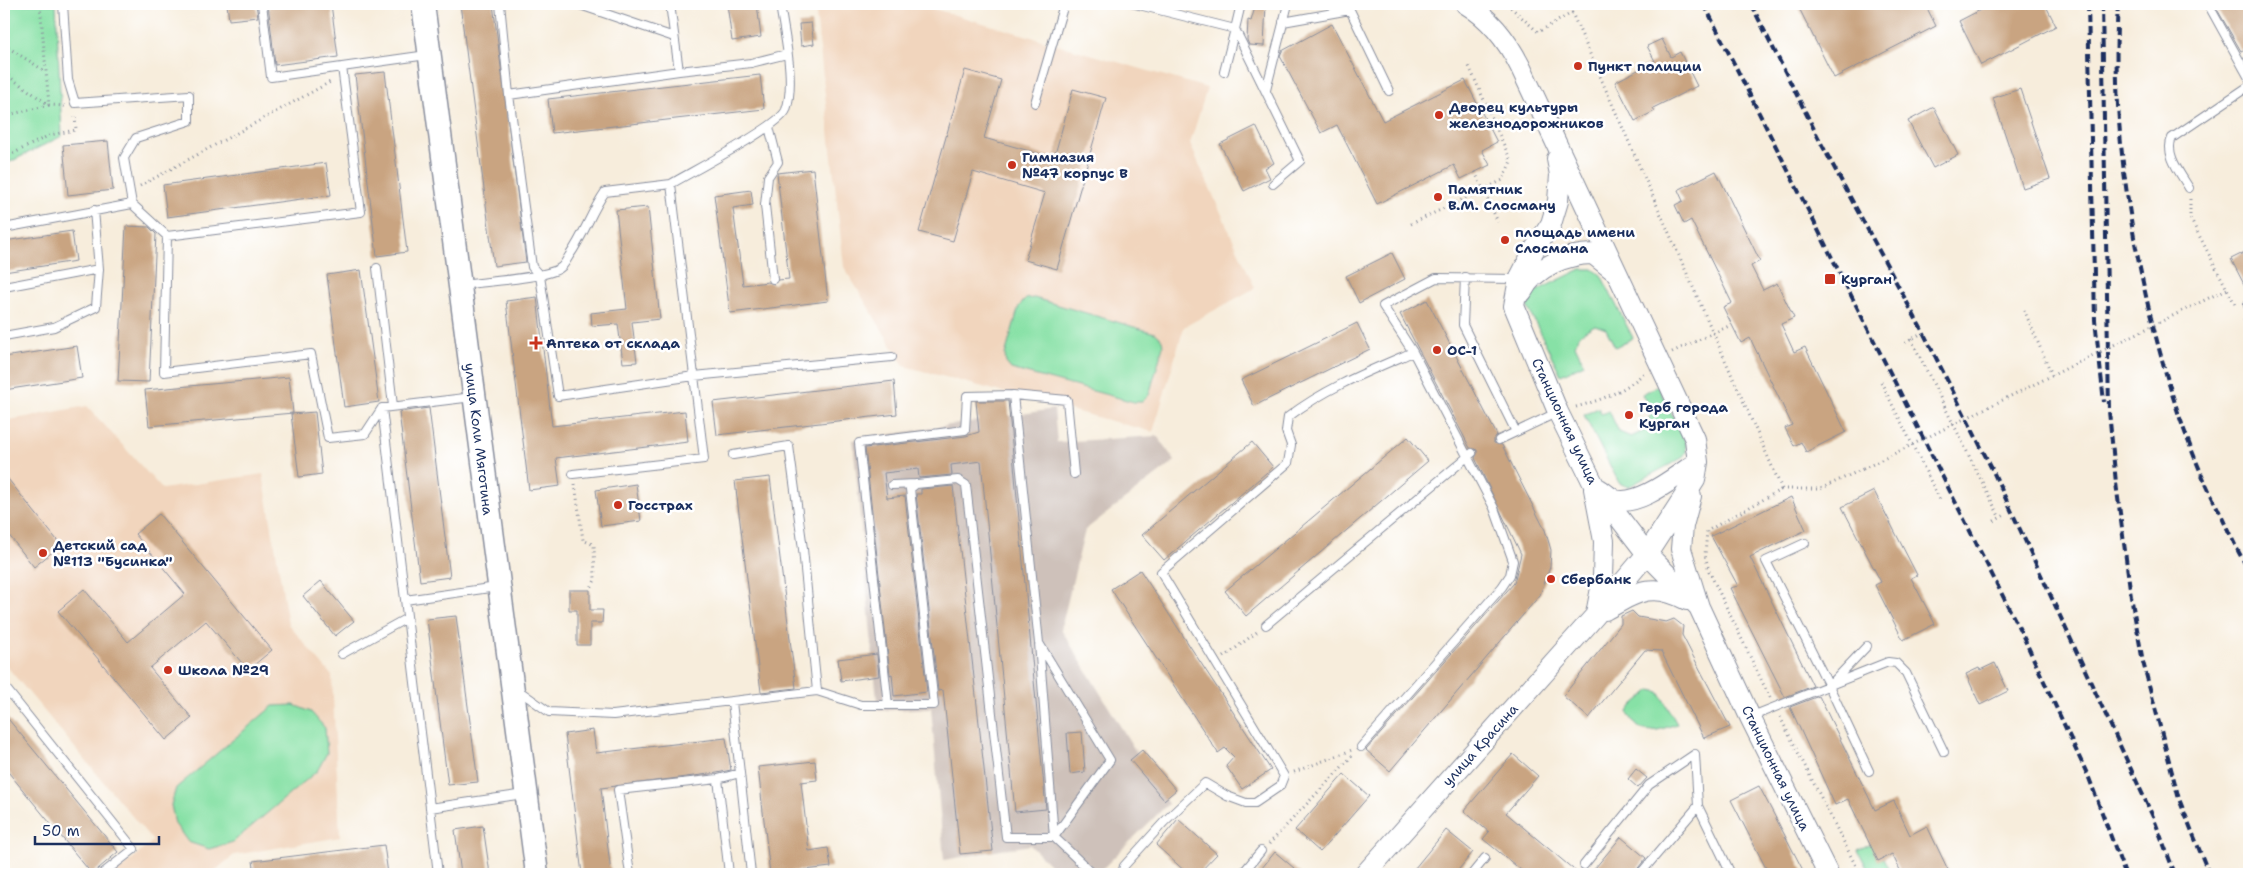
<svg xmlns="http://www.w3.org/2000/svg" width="2253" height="878" viewBox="0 0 2253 878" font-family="'Shantell Sans',sans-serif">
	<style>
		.built { fill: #f1d5bd }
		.industrial { fill: #cec1ba }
		.green { fill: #87e1a6; stroke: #518882 }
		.building { fill: #c9a481 }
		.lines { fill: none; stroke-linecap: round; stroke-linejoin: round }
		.lane-casing { stroke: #898e9d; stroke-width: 10 }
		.secondary-casing { stroke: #898e9d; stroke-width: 22 }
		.primary-casing { stroke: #898e9d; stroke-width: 25 }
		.path { stroke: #898e9d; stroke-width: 3; stroke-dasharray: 1 4; stroke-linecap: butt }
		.lane { stroke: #fff; stroke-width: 8 }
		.secondary { stroke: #fff; stroke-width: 20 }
		.primary { stroke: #fff; stroke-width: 22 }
		.rail { stroke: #1b2f5e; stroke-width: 4; stroke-dasharray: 8 4; stroke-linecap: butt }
		.path-bridge { stroke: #898e9d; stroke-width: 3; stroke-dasharray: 1 4; stroke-linecap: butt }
		.poi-dot { fill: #c8321e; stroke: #fff; stroke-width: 2 }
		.labels { text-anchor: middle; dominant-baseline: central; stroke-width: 5; stroke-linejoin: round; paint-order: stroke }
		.poi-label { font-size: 14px; font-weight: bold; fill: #1b2f5e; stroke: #fff; text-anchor: start }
		.street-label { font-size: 14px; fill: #1b2f5e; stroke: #fff }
	</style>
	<rect width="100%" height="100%" fill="#fff"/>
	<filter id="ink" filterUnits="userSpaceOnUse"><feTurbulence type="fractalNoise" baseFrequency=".02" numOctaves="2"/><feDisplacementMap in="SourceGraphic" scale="10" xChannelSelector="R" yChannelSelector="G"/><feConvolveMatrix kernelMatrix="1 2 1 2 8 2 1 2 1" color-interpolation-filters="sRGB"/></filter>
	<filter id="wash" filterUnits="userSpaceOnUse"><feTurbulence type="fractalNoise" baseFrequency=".0096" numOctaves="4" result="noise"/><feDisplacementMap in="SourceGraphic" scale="20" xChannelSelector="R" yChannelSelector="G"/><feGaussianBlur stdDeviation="1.12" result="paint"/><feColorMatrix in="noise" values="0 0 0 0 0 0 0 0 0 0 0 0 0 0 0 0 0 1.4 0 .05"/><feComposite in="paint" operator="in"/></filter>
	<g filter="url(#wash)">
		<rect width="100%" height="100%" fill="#f7eddc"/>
		<path class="built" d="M815 4H917L1207 88 1190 144 1255 288 1184 327 1153 432 904 366 844 267Z
			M87 406 162 489 263 474 288 624 332 676 340 837 234 855 211 874H115L153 841 4 663V421Z"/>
		<path class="industrial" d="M1054 409 1057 442 1157 436 1175 461 1085 530 1061 629 1168 804 1097 874H1059L1030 845 944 860 931 708 878 711 853 440Z"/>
		<path class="green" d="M4 4H56L62 136 4 165Z
			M1581 269H1593L1601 275 1633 338 1615 347 1606 329 1595 325 1580 334 1575 345 1584 364 1561 375 1527 306 1528 298 1532 293Z
			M1034 298 1155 333C1162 338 1164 341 1162 350L1149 395 1142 402H1134L1011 369 1006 363 1005 355 1019 306 1026 299Z
			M1658 386 1686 443V452L1682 458 1628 487 1619 483 1584 415 1598 408 1602 414 1609 411 1619 432 1631 437 1646 430 1651 412 1642 394Z
			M1651 690 1659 692 1677 724C1655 731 1640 739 1628 712L1633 705Z
			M294 705 311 712 325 728 327 753 317 771 233 842 209 849 188 842 175 824 171 805 176 788 273 706Z
			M1875 841 1891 874H1870L1858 850Z"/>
		<g id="blocks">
			<path class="building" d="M227 4H256L258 17 229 20Z
				M268 4H331L338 57 275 65Z
				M460 4H493L526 262 494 266Z
				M727 4H757L761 37 732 41Z
				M1256 4H1266L1264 46 1249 45 1247 40 1248 20 1251 21Z
				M1797 4H1925L1936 26 1834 78Z
				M1992 4H2045L2056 26 1981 65 1959 21Z
				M2214 4H2249V47L2241 51Z
				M811 23 814 44 801 46 799 24Z
				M1332 24 1383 121 1465 80 1497 142 1482 150 1490 165 1461 179 1454 165 1377 204 1337 125 1321 133 1280 56 1282 51Z
				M1662 39 1671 57 1680 52 1697 86 1653 108 1655 111 1635 121 1615 82 1655 61 1647 46Z
				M965 70 1001 80 984 138 1054 158 1073 89 1106 98 1057 269 1025 260 1045 193 973 172 953 241 919 232Z
				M385 72 407 252 377 256 355 75Z
				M760 75 764 109 552 133 548 99Z
				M2020 89 2050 179 2023 188 1993 98Z
				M1934 107 1958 155 1933 168 1908 121Z
				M1256 126 1274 163 1265 168 1270 178 1244 191 1220 144Z
				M108 141 113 190 68 195 63 145Z
				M326 163 331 195 167 217 163 185Z
				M813 169 828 301 730 313 714 195 751 190 753 205 733 208 743 285 768 282 774 284 778 280 789 279 777 173Z
				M1716 171 1760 261 1751 266 1763 290 1777 283 1794 318 1781 324 1794 352 1805 347 1846 432 1806 452 1801 442 1794 446 1785 428 1792 425 1750 338 1741 343 1723 307 1732 303 1691 220 1684 224 1675 205 1683 201 1678 190Z
				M648 207 660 319 632 322 637 362 623 363 618 324 592 326 591 313 627 309 616 210Z
				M126 226 149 227 156 234 149 382 118 381Z
				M72 231 76 261 4 272V241Z
				M2249 250V294L2231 259Z
				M1392 253 1405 279 1359 303 1346 276Z
				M361 270 379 402 344 407 327 275Z
				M537 297 552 426 685 411 688 442 556 458 560 486 529 490 506 301Z
				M1427 300 1497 435 1494 439V443L1502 445 1545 530 1551 550 1550 567 1540 595 1390 771 1366 750 1514 583 1521 554 1475 458 1477 454V450L1470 448 1400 314Z
				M1357 323 1370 349 1254 406 1241 380Z
				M77 346 82 378 4 390V357Z
				M289 377 293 413 149 426 145 390Z
				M894 381 897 414 717 435 713 402Z
				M976 401H1008L1046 809 1015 812 981 461 951 465 952 475 919 478 918 469 884 473 887 498 905 496 927 692 894 696 892 674 890 675 865 448 966 436 979 432Z
				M429 408 450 577 420 581 399 412Z
				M315 412 322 474 299 477 291 414Z
				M1408 437 1428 461 1246 616 1225 591Z
				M1252 442 1273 467 1164 560 1142 535Z
				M4 474 61 545 34 567 4 529Z
				M770 477 796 688 761 692 735 481Z
				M636 484 641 521 601 526 596 490Z
				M953 486 993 851 960 854 943 690 938 691 916 494H921V489Z
				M1874 491 1917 575 1911 578 1935 624 1903 640 1875 585 1881 582 1842 507Z
				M1791 497 1806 530 1750 557 1813 686 1785 697 1730 588 1738 586 1711 536Z
				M159 514 272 650 248 670 206 621 150 668 192 718 166 740 58 611 84 589 128 642 185 594 135 534Z
				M1140 570 1271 770 1242 789 1226 766 1234 757 1225 748 1218 753 1111 589Z
				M321 581 354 621 335 636 303 596Z
				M569 590H590V610H603L602 623H590V645H577V610H569Z
				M1632 611 1638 617 1666 622 1674 619 1683 626 1682 635 1730 727 1704 738 1661 651 1645 650 1589 718 1563 696 1621 624V616Z
				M456 616 478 782 448 785 427 619Z
				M877 654 879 676 841 681 838 659Z
				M1995 663 2008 691 1980 705 1966 674 1979 668 1980 670Z
				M1819 696 1875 810 1894 801 1910 835 1927 826 1950 874H1902L1892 854 1878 861 1848 799 1835 805 1790 707Z
				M4 714 118 852 92 874 4 767Z
				M593 730 596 753 726 738 731 770 717 773 601 788 611 874H582L565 734Z
				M1082 732 1085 772 1070 774 1067 733Z
				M1142 750 1176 790 1164 800 1130 760Z
				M1513 754 1538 776 1506 813 1579 874H1526L1483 839 1489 832 1464 811Z
				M815 761 817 780 801 782 809 851 828 848 831 867 770 874 758 767Z
				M1636 769 1647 778 1638 788 1628 779Z
				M1344 774 1369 796 1320 852 1295 830Z
				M1759 786 1805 874H1769L1731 800Z
				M1178 819 1217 854 1198 874H1188L1156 845Z
				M483 826 490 874H461L455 830Z
				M1446 830 1473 852 1455 874H1410Z
				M1621 837 1646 858 1635 872 1633 874H1590Z
				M384 845 388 874H255L253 861Z
				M1275 852 1301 874H1257Z"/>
		</g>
	</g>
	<g filter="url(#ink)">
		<use href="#blocks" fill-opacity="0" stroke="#898e9d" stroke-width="1"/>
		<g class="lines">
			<defs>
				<path id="lane" d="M262 4 271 77 342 67
					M500 4 509 95 532 267 540 276 558 396 694 376 892 357
					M577 4 674 37
					M670 4 679 71
					M1135 4 1235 29 1241 4
					M2208 4 2249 78
					M1283 22 1350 10 1389 91
					M1235 29 1300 161 1273 184
					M427 55 342 67 361 212 167 236 164 372 311 354 328 438 365 434 382 408 473 397
					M1224 72 1235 29
					M1266 90 1288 4
					M509 95 679 71 751 63 787 54
					M1035 103 1064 4
					M769 127 778 162 768 177 765 205 773 279
					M671 184C691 172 780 126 786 110 796 81 784 34 780 4
					M2189 188C2181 174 2164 154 2172 138L2249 86
					M132 204 167 236
					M4 228 132 204 124 158 136 138 189 121V95L75 103 68 80 63 4
					M377 268 393 406
					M1465 277 1463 325 1516 432
					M461 285C482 282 547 278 560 268 564 266 567 259 569 256 584 235 591 212 605 192L671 184 704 459 573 474
					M4 287 99 269
					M2249 304 2248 305 2249 308
					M4 336 54 327 96 307 99 269 94 210
					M1013 395 1067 400 1074 474
					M382 408 438 874
					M1499 440 1556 413
					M892 485 916 484
					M1805 543 1766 561 1829 686 1869 771
					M405 600 497 587
					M1266 625 1472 453
					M342 654 407 618
					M1832 683 1867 646
					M4 686 134 849 102 874
					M518 690 549 712 613 715 817 691 803 549 789 446 733 455
					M817 691 861 705H934L910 489 916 484 958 480 966 485 1006 837H1054L1093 874
					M888 705 859 443 965 430 967 396 1013 395 1039 643 1054 837 1110 760 1039 643
					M1750 717 1888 662 1896 663 1906 673 1944 752
					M1361 747 1502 587 1510 575 1513 561 1494 508 1413 352 1383 306 1436 278 1517 279
					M740 773 751 874
					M718 779 729 874
					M1698 806 1731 874
					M430 808 524 794
					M1584 865 1649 785 1695 754
					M630 874 618 790 718 779 740 773 732 702
					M1122 874 1124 866 1164 822 1205 783 1227 796 1246 803H1255L1280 786 1284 776 1161 572 1288 463 1291 445 1286 431 1288 417C1326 388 1369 371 1413 352
					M1242 874 1261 851
					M1472 874 1485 858
					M1640 874 1698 806 1695 754"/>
				<path id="secondary" d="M1557 159 1560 175 1558 201 1551 224 1534 250 1519 279 1514 306 1558 412 1594 485 1647 554 1699 607
					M1522 292C1534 267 1567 254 1593 254L1613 270
					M1594 489 1604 541 1603 578 1596 614
					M1599 489C1604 492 1610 498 1615 500 1640 507 1678 474 1698 462
					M1691 496 1683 526 1681 549 1699 607 1750 717 1828 874
					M1605 610C1637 592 1652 581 1687 600
					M1365 874 1595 616 1647 554 1695 480 1698 462 1695 439 1520 66C1507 40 1491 19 1466 4"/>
				<path id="primary" d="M423 4 537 874"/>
			</defs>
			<use href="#lane" class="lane-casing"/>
			<use href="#secondary" class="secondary-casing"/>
			<use href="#primary" class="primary-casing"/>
			<path class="path" d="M1507 4 1538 32 1572 13 1782 489H1820L1863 469
				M4 45 45 71
				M4 73 49 105 65 106
				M4 116 49 105 40 4
				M4 158 50 135 76 130 75 114
				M1475 172 1498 222
				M140 186 332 81
				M2190 199V218L2236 306
				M1411 224 1503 180 1511 161 1468 64
				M2024 310 2052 375
				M2243 319 2249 331
				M1911 339 2000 518
				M1905 343 1919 335
				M1672 352 1731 325
				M1881 382 1941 502
				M1576 407C1601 400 1626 391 1645 372
				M575 484 583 540 594 545 595 580 590 590
				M1994 521 2007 514
				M1224 657 1257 632
				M1770 698 1709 571 1705 555 1707 531 1782 489
				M1780 717 1860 874
				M1294 772 1352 750
				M1269 844 1354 754"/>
			<use href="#lane" class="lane"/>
			<use href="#secondary" class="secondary"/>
			<use href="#primary" class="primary"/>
			<path class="rail" d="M1704 4 2022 634 2089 778 2125 874
				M1751 4 1822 145 1923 332 1992 469 2154 819 2175 874
				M2088 4 2095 320 2104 402
				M2102 4 2109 411 2116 483 2131 596 2143 662 2179 799 2209 874
				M2118 4C2112 106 2125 205 2148 305 2165 376 2185 444 2218 509 2228 530 2237 551 2249 570"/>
			<path class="path-bridge" d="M1863 469 2227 289"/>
		</g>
	</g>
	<g class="poi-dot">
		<circle cx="1578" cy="66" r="5"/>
		<circle cx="1439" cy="115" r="5"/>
		<circle cx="1012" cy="165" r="5"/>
		<circle cx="1438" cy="197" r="5"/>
		<circle cx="1505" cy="240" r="5"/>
		<rect x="1824" y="273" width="12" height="12" rx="2.5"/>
		<path d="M533.5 335.5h5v5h5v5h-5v5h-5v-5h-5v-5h5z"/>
		<circle cx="1437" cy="350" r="5"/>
		<circle cx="1629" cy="415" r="5"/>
		<circle cx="618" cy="505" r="5"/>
		<circle cx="43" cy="553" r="5"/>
		<circle cx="1551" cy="579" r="5"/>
		<circle cx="168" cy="670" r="5"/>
	</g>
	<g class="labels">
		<g class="poi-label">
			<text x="1588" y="66">Пункт полиции</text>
			<text x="1449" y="107">Дворец культуры<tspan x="1449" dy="16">железнодорожников</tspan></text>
			<text x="1022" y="157">Гимназия<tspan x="1022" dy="16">№47 корпус В</tspan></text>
			<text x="1448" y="189">Памятник<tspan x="1448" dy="16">В.М. Слосману</tspan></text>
			<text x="1515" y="232">площадь имени<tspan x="1515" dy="16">Слосмана</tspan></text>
			<text x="1841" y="279">Курган</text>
			<text x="546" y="343">Аптека от склада</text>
			<text x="1447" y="350">ОС-1</text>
			<text x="1639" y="407">Герб города<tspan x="1639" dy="16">Курган</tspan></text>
			<text x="628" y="505">Госстрах</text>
			<text x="53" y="545">Детский сад<tspan x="53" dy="16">№113 "Бусинка"</tspan></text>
			<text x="1561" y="579">Сбербанк</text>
			<text x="178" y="670">Школа №29</text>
		</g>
		<g class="street-label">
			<text transform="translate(1565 421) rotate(65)">Станционная улица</text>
			<text transform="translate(479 439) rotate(83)">улица Коли Мяготина</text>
			<text transform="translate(1480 745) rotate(-48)">улица Красина</text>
			<text transform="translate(1776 768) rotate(64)">Станционная улица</text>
		</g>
	</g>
	<rect width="2253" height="878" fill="none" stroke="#fff" stroke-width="20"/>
	<path d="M35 836v8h124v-8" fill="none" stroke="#1b2f5e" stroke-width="2.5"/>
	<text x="42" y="836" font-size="15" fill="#1b2f5e" stroke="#ffffff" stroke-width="4" paint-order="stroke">50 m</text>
</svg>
